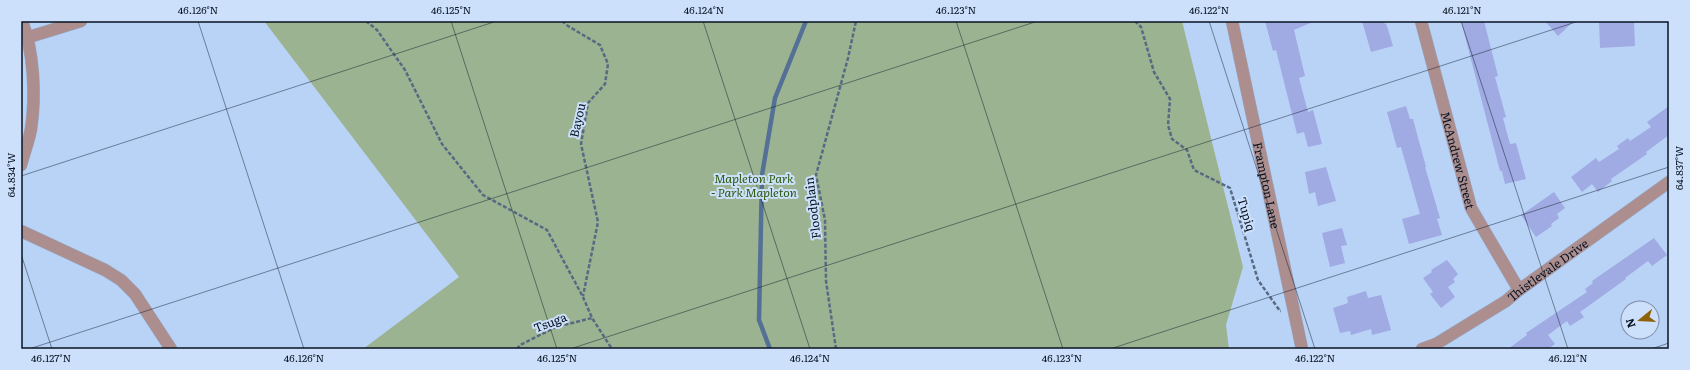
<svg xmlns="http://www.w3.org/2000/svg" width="1690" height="370" viewBox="0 0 1690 370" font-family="Literata,serif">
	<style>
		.green { fill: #9bb391 }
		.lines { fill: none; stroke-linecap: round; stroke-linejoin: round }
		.stream { stroke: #547096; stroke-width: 4.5 }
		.building { fill: #a0aae3 }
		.minor-casing { stroke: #99b0d1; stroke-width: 13 }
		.path { stroke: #586a83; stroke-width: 2.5; stroke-dasharray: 4 2; stroke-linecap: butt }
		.minor { stroke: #ac8e8f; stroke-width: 12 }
		.ticks { fill: none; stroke: #081322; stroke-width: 1; stroke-opacity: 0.45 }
		.labels { text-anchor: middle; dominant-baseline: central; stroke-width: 4; stroke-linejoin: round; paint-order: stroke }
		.street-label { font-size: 12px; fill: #081322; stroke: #cce0fb }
		.park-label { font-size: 12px; font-style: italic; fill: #2d5a11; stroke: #cce0fb }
		.neatline { fill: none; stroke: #081322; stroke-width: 1.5 }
		.ticks-label { font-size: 10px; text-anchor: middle; fill: #081322 }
	</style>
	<rect width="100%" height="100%" fill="#b9d3f7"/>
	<path class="green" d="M264 21H1182L1243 267 1226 325 1229 349H363L459 277Z"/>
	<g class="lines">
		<path class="stream" d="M770 349 759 320 762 175 775 98 806 21"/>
	</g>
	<path class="building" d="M1265 21H1315L1294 30 1305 76 1299 78 1308 112 1313 110 1322 144 1308 147 1304 132 1297 134 1276 50 1273 51Z
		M1362 21H1383L1384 24 1386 23 1393 46 1371 52Z
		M1461 21H1484L1498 76 1495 77 1506 117 1503 118 1510 144 1516 143 1526 179 1505 184 1502 171H1500Z
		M1545 21H1574L1558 36Z
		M1599 21H1634L1635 46 1600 48Z
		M1406 106 1410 119H1413L1426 167H1425L1440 218 1437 219 1442 235 1409 244 1402 219 1420 214 1401 147 1397 148 1387 112Z
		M1669 106V135L1646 152 1647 154 1611 179 1612 181 1598 192 1592 184 1582 192 1571 177 1596 158 1599 162 1619 149 1617 146 1628 138 1630 141 1651 127 1647 122Z
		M1326 167 1336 201 1318 206 1315 192 1309 194 1305 172Z
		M1554 192 1565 208 1557 214 1559 218 1551 224 1552 226 1536 237 1521 215Z
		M1342 228 1347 245 1341 246 1345 263 1330 267 1322 233Z
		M1654 238 1667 255 1652 266 1648 261 1625 278 1626 279 1580 312 1584 317 1570 326 1567 321 1548 335 1555 344 1548 349H1508L1527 335 1526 333 1587 292 1585 289 1593 283 1592 281Z
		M1447 260 1458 274 1453 279 1455 282 1448 287 1455 297 1441 308 1430 294 1433 292 1423 278 1432 272 1431 270Z
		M1366 291 1368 298 1381 295 1391 330 1372 335 1371 329 1351 335 1350 331 1340 333 1333 308 1348 303 1347 297Z"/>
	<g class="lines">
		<defs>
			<g id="minor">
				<path id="s1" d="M1232 21 1302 349"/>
				<path id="s2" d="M1421 21 1471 208 1519 290"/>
				<path d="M29 37 81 21"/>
				<path d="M21 165C24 153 29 141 31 129 36 96 34 52 22 21"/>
				<path d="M21 231 105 270 121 280 135 294 171 349"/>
				<path id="s3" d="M1422 349 1436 344 1506 301 1519 290 1669 182"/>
			</g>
		</defs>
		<use href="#minor" class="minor-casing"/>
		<path class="path" d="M366 21 377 30 405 70 442 144 483 195 547 230 583 297 592 318 612 349
			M562 21 568 26 600 45 608 64 605 84 588 103 581 144 598 222 583 296
			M1135 21 1141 27 1154 72 1170 99 1168 125 1172 139 1187 150 1194 170 1230 188 1258 280 1280 311H1281
			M517 349 520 345 556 327 592 318
			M836 349 826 281 825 220 816 175 848 58 856 21"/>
		<use href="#minor" class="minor"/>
	</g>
	<path class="ticks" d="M198 21 304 349M451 21 557 349M703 21 810 349M956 21 1063 349M1209 21 1315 349M1461 21 1568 349M21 176 497 21M21 254 52 349M29 349 1038 21M570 349 1579 21M1110 349 1669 167M1651 349 1669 343"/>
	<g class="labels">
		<g class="street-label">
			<text transform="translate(577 120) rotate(-77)">Bayou</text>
			<text stroke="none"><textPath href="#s2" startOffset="144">McAndrew Street</textPath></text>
			<text stroke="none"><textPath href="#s1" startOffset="168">Frampton Lane</textPath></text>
			<text transform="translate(812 208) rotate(-97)">Floodplain</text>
			<text transform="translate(1247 214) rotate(73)">Tupiq</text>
			<text stroke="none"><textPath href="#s3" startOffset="149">Thistlevale Drive</textPath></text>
			<text transform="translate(550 322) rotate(-21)">Tsuga</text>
		</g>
		<g class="park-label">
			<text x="754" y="178">Mapleton Park<tspan x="754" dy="14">- Park Mapleton</tspan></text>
		</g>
	</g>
	<rect width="1690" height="370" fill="none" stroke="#cce0fb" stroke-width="44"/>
	<g transform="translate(1640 320) rotate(252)"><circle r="19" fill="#cce0fb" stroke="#7e8ea4"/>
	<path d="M0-3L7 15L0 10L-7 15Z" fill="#8f620a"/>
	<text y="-6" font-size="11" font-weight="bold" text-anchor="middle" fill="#081322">N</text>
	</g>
	<rect x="22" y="22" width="1646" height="326" class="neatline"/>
	<g class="ticks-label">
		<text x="198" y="14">46.126°N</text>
		<text x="451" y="14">46.125°N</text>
		<text x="704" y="14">46.124°N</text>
		<text x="956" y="14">46.123°N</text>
		<text x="1209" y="14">46.122°N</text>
		<text x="1462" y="14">46.121°N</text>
		<text transform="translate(1679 168) rotate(-90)" y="4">64.837°W</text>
		<text transform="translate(11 175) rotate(-90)" y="4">64.834°W</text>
		<text x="51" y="362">46.127°N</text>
		<text x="304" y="362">46.126°N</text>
		<text x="557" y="362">46.125°N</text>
		<text x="810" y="362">46.124°N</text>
		<text x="1062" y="362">46.123°N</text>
		<text x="1315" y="362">46.122°N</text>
		<text x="1568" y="362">46.121°N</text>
	</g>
</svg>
